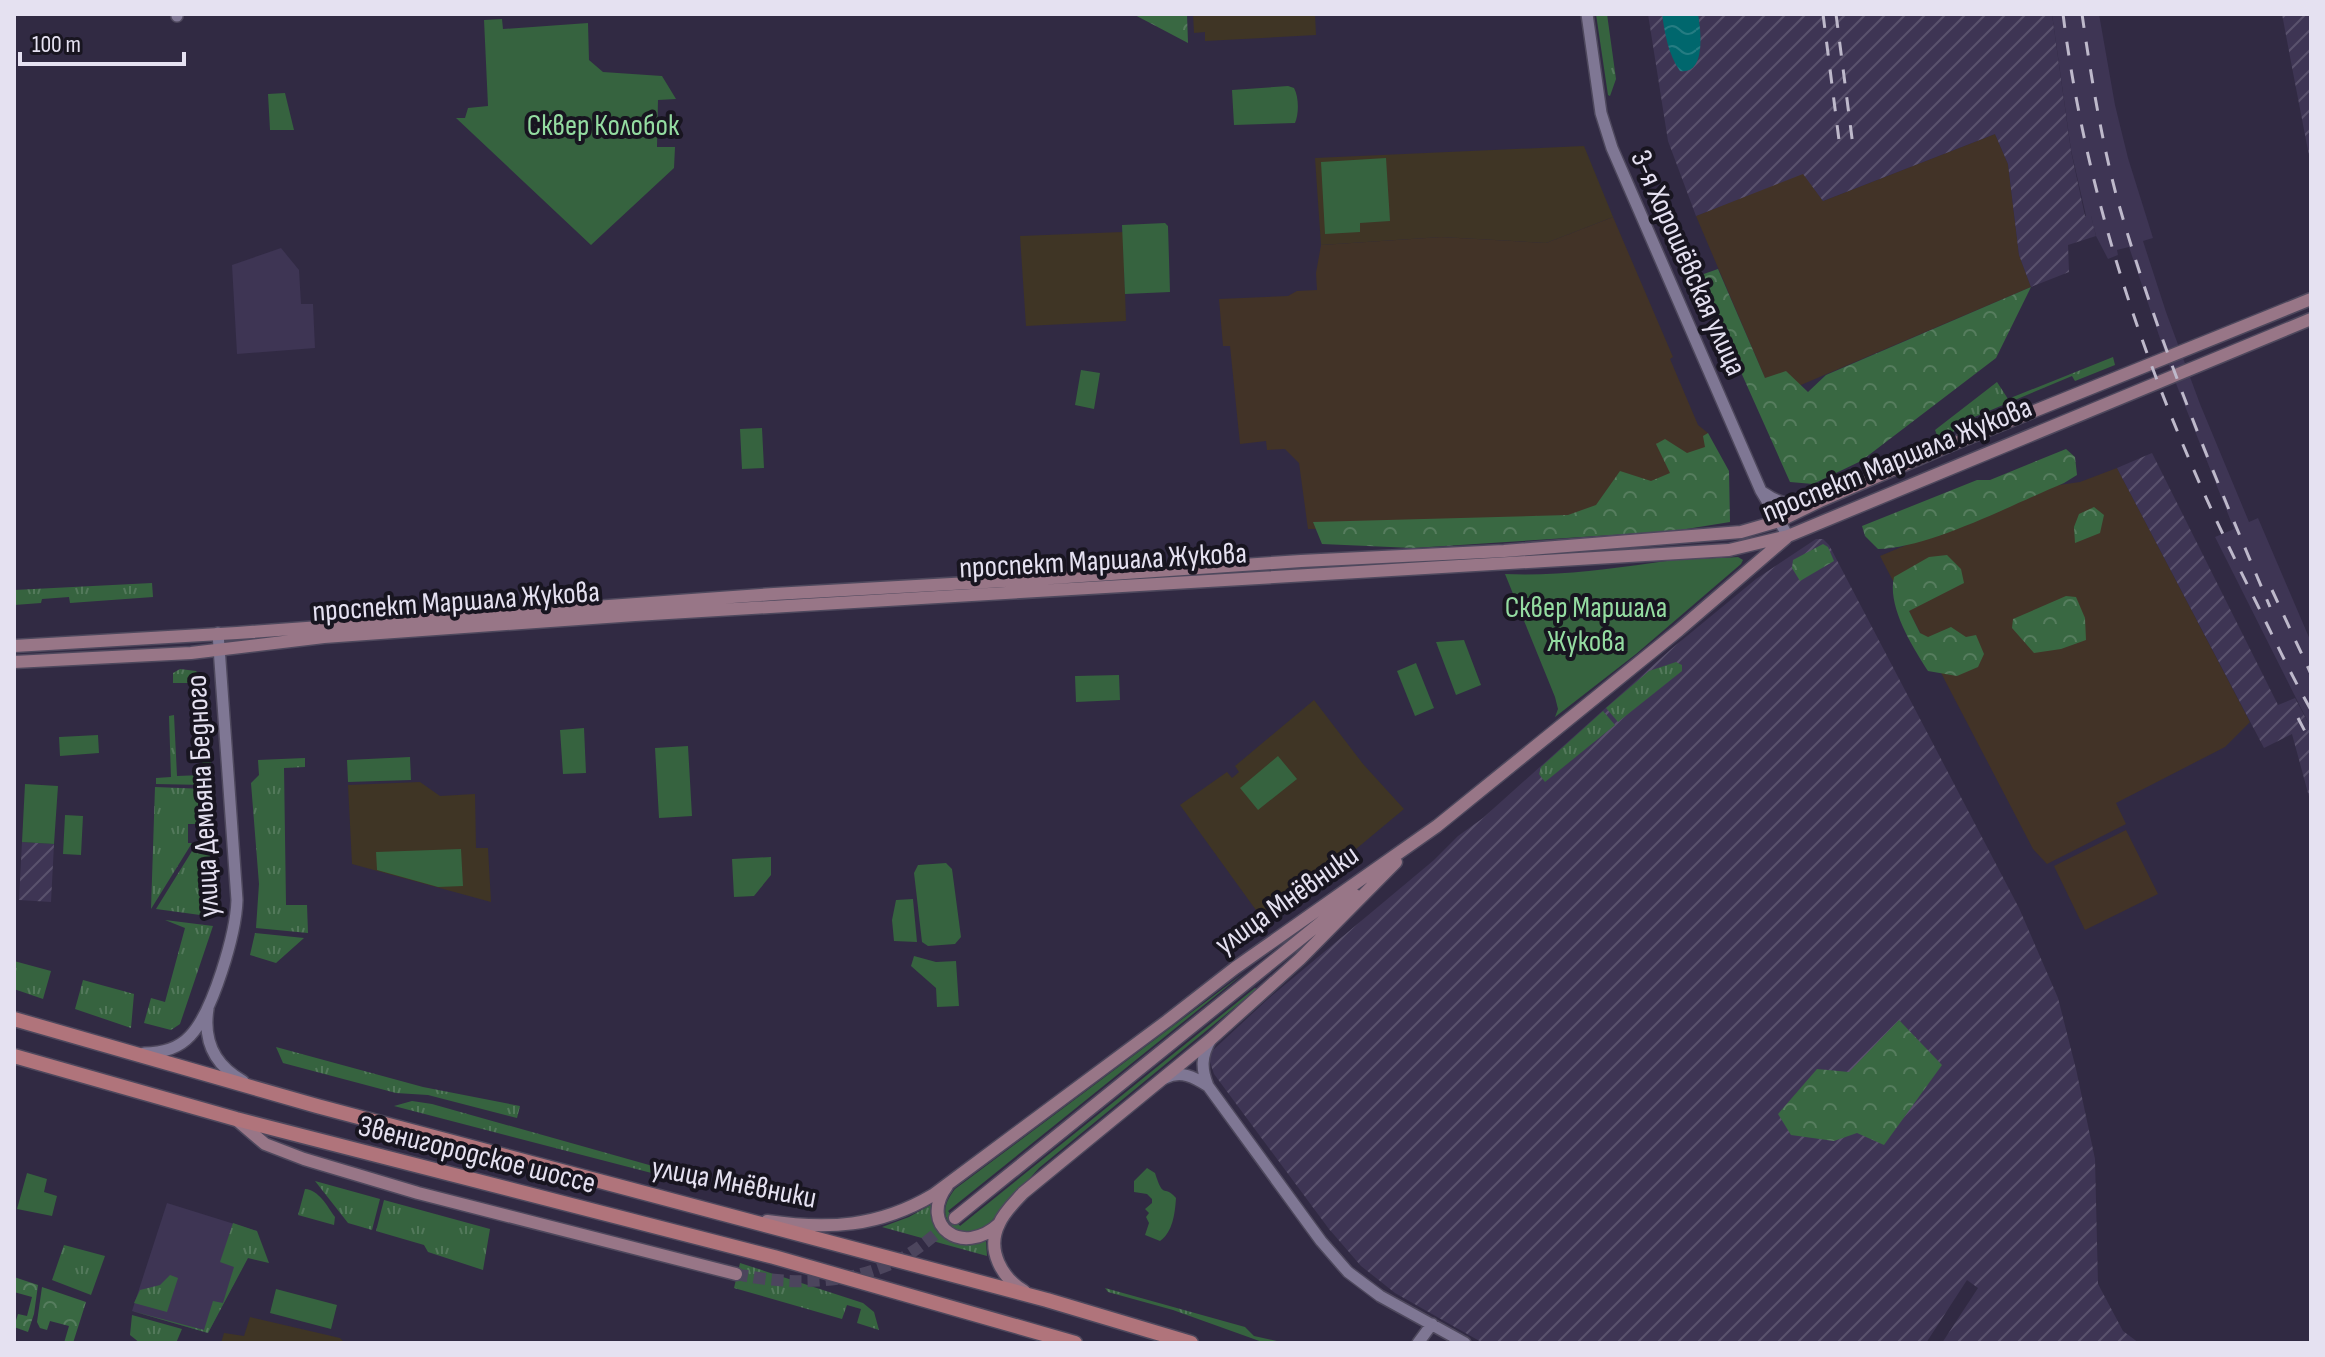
<svg xmlns="http://www.w3.org/2000/svg" width="2325" height="1357" viewBox="0 0 2325 1357" font-family="'Sofia Sans Condensed',sans-serif">
	<style>
		.commercial { fill: #423327 }
		.industrial { fill: url(#industrial-furrows) }
		.education { fill: #3f3525 }
		.built { fill: #3e3554 }
		.grass { fill: url(#grass-tufts) }
		.forest { fill: url(#forest-crowns) }
		.green { fill: #36633f }
		.water { fill: url(#water-waves) }
		.lines { fill: none; stroke-linecap: round; stroke-linejoin: round }
		.secondary-tunnel { stroke: #4c455d; stroke-width: 12; stroke-dasharray: 12 6; stroke-linecap: butt }
		.tertiary-casing { stroke: #4e485d; stroke-width: 14 }
		.secondary-casing { stroke: #4e485d; stroke-width: 15 }
		.primary-casing { stroke: #4e485d; stroke-width: 17 }
		.tertiary { stroke: #7f7794; stroke-width: 11 }
		.secondary { stroke: #987687; stroke-width: 12 }
		.primary { stroke: #b0747b; stroke-width: 14 }
		.rail { stroke: #beb9cb; stroke-width: 3; stroke-dasharray: 14 14; stroke-linecap: butt }
		.labels { text-anchor: middle; dominant-baseline: central; stroke-width: 8; stroke-linejoin: round; paint-order: stroke }
		.park-label { font-size: 30px; fill: #94dca1; stroke: #181520 }
		.street-label { font-size: 30px; fill: #e5e1f1; stroke: #181520 }
	</style>
	<defs>
		<pattern id="industrial-furrows" width="10" height="10" patternUnits="userSpaceOnUse" patternTransform="scale(2)"><rect width="10" height="10" fill="#3e3554"/><path d="M-1 1l2-2M0 10L10 0M9 11l2-2" fill="none" stroke="#5a526d"/></pattern>
		<pattern id="grass-tufts" width="24" height="20" patternUnits="userSpaceOnUse" patternTransform="scale(2)"><rect width="24" height="20" fill="#36633f"/><path d="M3 7l-1-3M5 7V3M7 7l1-3M15 17l-1-3M17 17v-4M19 17l1-3" fill="none" stroke="#53795b"/></pattern>
		<pattern id="forest-crowns" width="20" height="18" patternUnits="userSpaceOnUse" patternTransform="scale(2)"><rect width="20" height="18" fill="#396842"/><path d="M2 6a3 3 0 1 1 6 0M12 15a3 3 0 1 1 6 0" fill="none" stroke="#567d5e"/></pattern>
		<pattern id="water-waves" width="16" height="10" patternUnits="userSpaceOnUse" patternTransform="scale(2)"><rect width="16" height="10" fill="#00676d"/><path d="M0 5q4-4 8 0t8 0" fill="none" stroke="#257c82"/></pattern>
	</defs>
	<rect width="100%" height="100%" fill="#312a43"/>
	<path class="commercial" d="M1995 134 2008 164 2019 255 2031 287 1773 397 1696 216 1803 173 1823 201Z
		M1613 217 1673 357 1670 359 1698 425 1708 433 1706 457 1600 517 1405 528 1308 529 1299 463 1285 449 1267 450 1266 441 1240 444 1230 346H1223L1219 299 1288 296 1297 291 1317 290 1316 273 1321 245 1441 237 1546 243Z
		M2117 468 2250 722 2225 747 2116 803 2126 824 2047 864 2033 849 1880 556 2045 487 2080 482Z
		M2126 830 2158 894 2085 930 2054 866Z"/>
	<path class="industrial" d="M1648 14H2052L2071 151 2085 216 2091 215 2096 236 2068 245 2069 272 2031 287 2019 255 2008 164 1995 134 1823 201 1803 174 1696 216 1668 141Z
		M2282 14H2311V166L2291 62Z
		M2152 453 2278 705 2295 698 2311 728V804L2292 734 2264 748 2117 468Z
		M1816 539H1823L1829 545 2019 908 2058 998 2076 1069 2095 1159 2098 1284 2123 1331 2139 1343H1942L1978 1288 1967 1280 1926 1343H1483L1395 1293 1361 1266 1329 1229 1214 1074 1209 1059 1211 1052 1268 999 1434 860 1458 836 1483 818 1670 650 1756 579Z
		M22 842 54 844 51 902 19 900Z"/>
	<path class="education" d="M1193 14H1315L1316 35 1205 41V32L1194 33Z
		M1584 146 1613 217 1546 243 1441 237 1321 245 1315 158Z
		M1123 232 1126 321 1026 326 1020 236Z
		M1314 700 1363 764 1404 809 1266 924 1180 805 1227 772 1232 778 1239 772 1235 766Z
		M420 782 440 796 475 794 476 848H488L491 902 352 864 348 785Z
		M250 1317 340 1338 345 1343H221L224 1333 244 1336Z"/>
	<path class="built" d="M2052 14H2099L2115 105 2128 158 2153 238 2143 241 2166 312 2200 404 2249 522 2258 518 2311 642V728L2215 537 2234 529 2171 371 2129 247 2117 250 2118 255 2108 259 2096 236 2091 216H2086L2071 150Z
		M281 248 299 270 301 304H313L315 348 237 354 232 265Z
		M167 1203 257 1231 250 1253 208 1333 132 1311Z"/>
	<path class="grass" d="M1596 14H1607L1616 79 1610 96 1608 95Z
		M2113 357 2115 365 2075 381 2072 376 1972 418V424L1938 438 1935 430 1997 382 2008 399Z
		M152 583 153 597 70 603 69 597 42 599 41 603 14 605V590Z
		M1676 662 1682 665V671L1618 722 1606 708 1649 671Z
		M180 669 196 671 205 682 212 775 206 776V785L156 784V778L171 777 169 716 174 715 177 776 203 775 199 683H173V673Z
		M1603 711 1615 725 1545 782 1539 774 1541 767Z
		M305 758V767L284 768 286 905H307L308 933 256 928 259 884 251 783 259 775 258 760Z
		M155 787 206 789 209 837H201L200 824H188V843H192L151 909Z
		M197 843H209L215 917 156 909Z
		M165 920 213 926 180 1024 171 1030 144 1023 151 998 165 1002 185 928Z
		M255 933 304 938 276 963 250 955Z
		M14 961 51 971 43 999 14 989Z
		M1244 973 948 1211 960 1226 1255 988 1257 989 1039 1168 986 1227 975 1233H958C941 1218 942 1206 955 1189Z
		M83 980 134 994 131 1028 75 1009Z
		M276 1047 423 1087 520 1106 517 1118 428 1095 396 1093 283 1063Z
		M412 1101 432 1104 674 1172 667 1177 394 1106Z
		M315 1181 380 1199 372 1230 348 1223Z
		M305 1189C319 1190 327 1206 335 1217L334 1225 298 1215Z
		M384 1200 490 1229 483 1270 428 1252 424 1245 376 1231Z
		M934 1203C929 1239 955 1251 986 1241L987 1256 882 1227 909 1217Z
		M233 1223 257 1231 269 1263 248 1258 208 1333 132 1311 204 1330 213 1301 223 1303 234 1267 220 1262Z
		M64 1245 105 1256 91 1295 52 1280Z
		M740 1263 863 1303 874 1312 879 1330 857 1323 861 1309 847 1305 842 1319 734 1288Z
		M170 1275 178 1278 167 1312 134 1303 140 1290 160 1285Z
		M1105 1288 1245 1327 1254 1336 1286 1343H1265L1173 1310 1108 1292Z
		M132 1315 182 1329 176 1343H140L130 1335Z"/>
	<path class="forest" d="M1133 14H1187L1188 43Z
		M1718 269 1765 378 1786 371 1808 392 1826 375 2031 287 1996 358 1861 461 1813 484 1790 482 1698 276Z
		M1708 433 1729 471 1730 522 1674 531 1413 548 1322 544 1313 522 1568 515 1596 505 1620 471 1651 481 1670 473 1656 444 1665 439 1687 453 1705 447 1703 436Z
		M2066 449 2075 457 2077 475 2064 483C2013 504 1930 548 1878 549L1865 536 1862 526 1977 480H1990Z
		M2094 507 2104 515 2100 533 2075 543 2074 527 2079 514Z
		M1823 544 1828 547 1834 561 1800 581 1792 568 1793 560Z
		M1947 555 1961 569 1964 583 1909 611 1920 633 1928 637 1951 627 1966 637 1976 635 1984 654 1978 667 1957 676 1928 671C1912 646 1887 606 1894 577L1929 557Z
		M2066 596 2076 597 2085 618 2086 640 2061 649 2034 653 2012 628 2013 619Z
		M1899 1020 1942 1065 1884 1145 1857 1133 1834 1141 1791 1135 1778 1114 1817 1069 1849 1072Z
		M14 1277 38 1285 34 1314 28 1332 14 1327 18 1314 27 1316 32 1297 14 1292Z
		M42 1287 86 1302 73 1343H64L69 1326 50 1321 47 1330 40 1328 37 1322Z"/>
	<path class="green" d="M502 19 503 29 588 23 589 60 603 72 662 76 676 99 658 100 657 147H675L674 168 591 245 456 118H465L468 108 488 106 484 20Z
		M1288 86 1294 88C1299 97 1299 114 1295 123L1234 125 1232 90Z
		M285 93 294 130H270L268 94Z
		M1386 158 1390 221 1360 223V232L1325 234 1321 162Z
		M1165 223 1168 226 1170 292 1125 294 1122 225Z
		M1081 370 1100 373 1094 409 1075 405Z
		M762 428 764 468 742 469 740 429Z
		M1738 557 1743 560 1741 564 1636 654 1555 717 1558 709 1555 697 1505 574C1555 576 1603 570 1652 563 1680 558 1710 559 1738 557Z
		M1464 640 1481 685 1456 695 1436 642Z
		M1416 663 1434 708 1415 716 1397 671Z
		M1119 675 1120 700 1076 702 1075 676Z
		M584 728 586 773 563 774 560 730Z
		M98 735 99 753 60 756 59 737Z
		M688 746 692 816 659 818 655 748Z
		M1278 756 1297 779 1258 810 1240 788Z
		M410 757 411 780 348 782 347 760Z
		M25 784 58 786 54 844 22 842Z
		M65 815 83 816 81 855 63 854Z
		M461 849 463 886 438 887 377 870 376 852Z
		M771 857V875L754 896 734 897 732 859Z
		M946 863 952 869 961 937 955 944 928 946 922 942 914 873 918 865Z
		M913 899 917 942 894 941 892 920 896 900Z
		M914 956 936 962 956 961 959 1006 937 1007 936 988 911 966Z
		M1147 1168 1155 1173C1164 1201 1163 1183 1176 1198 1175 1213 1173 1232 1160 1241L1145 1235 1149 1223 1146 1217 1149 1213 1145 1209 1152 1203V1199L1147 1194 1134 1192V1181Z
		M27 1173 47 1179 44 1192 57 1196 52 1216 17 1209Z
		M276 1289 337 1305 331 1329 270 1313Z"/>
	<path class="water" d="M1662 14H1698C1701 31 1706 75 1680 71 1668 54 1665 34 1662 14Z"/>
	<g class="lines">
		<path class="secondary-tunnel" d="M736 1274C788 1285 846 1285 895 1262 917 1251 936 1234 955 1218"/>
		<defs>
			<path id="tertiary" d="M177 14V16
				M1587 14 1601 113 1612 148 1761 491 1788 536
				M1764 493C1780 504 1792 506 1811 502
				M208 1009C203 1041 214 1065 243 1081
				M1211 1039C1201 1056 1201 1069 1208 1086L1321 1241 1348 1272 1380 1296 1465 1343
				M144 1053C161 1053 178 1049 190 1036 213 1012 236 933 237 900L218 633
				M1165 1078C1181 1070 1194 1077 1208 1086
				M1418 1343 1432 1324"/>
			<path id="secondary" d="M14 646 237 633 774 594 1038 579 1301 561 1504 551 1741 532 1779 521 1820 501 1953 444 2311 299
				M14 662 191 653 324 637 635 615 1729 550 1788 536 2311 319
				M238 1121 265 1144 304 1159 418 1193 736 1274
				M947 1186C918 1225 962 1258 999 1224
				M955 1218 1355 895
				M767 1221C828 1230 879 1227 933 1195L1167 1021 1235 968 1437 826 1679 630 1786 538
				M1024 1291C1002 1278 986 1250 999 1224 1004 1212 1015 1202 1023 1193L1211 1039 1300 959 1396 862"/>
			<path id="primary" d="M14 1019 317 1106 1047 1300 1191 1343
				M14 1056 236 1119 774 1257 1075 1343"/>
		</defs>
		<use href="#tertiary" class="tertiary-casing"/>
		<use href="#secondary" class="secondary-casing"/>
		<use href="#primary" class="primary-casing"/>
		<use href="#tertiary" class="tertiary"/>
		<use href="#secondary" class="secondary"/>
		<use href="#primary" class="primary"/>
		<path class="rail" d="M1823 14 1840 148
			M1836 14 1853 146
			M2063 14C2089 220 2160 411 2253 596 2272 634 2290 673 2311 710
			M2082 14C2091 76 2101 138 2117 198 2157 339 2213 473 2270 607
			M2272 590 2311 674
			M2298 718 2311 743"/>
	</g>
	<g class="labels">
		<g class="park-label">
			<text x="603" y="126">Сквер Колобок</text>
			<text x="1586" y="608">Сквер Маршала<tspan x="1586" dy="34">Жукова</tspan></text>
		</g>
		<g class="street-label">
			<text transform="translate(1688 263) rotate(66)">3-я Хорошёвская улица</text>
			<text transform="translate(1897 460) rotate(-22)">проспект Маршала Жукова</text>
			<text transform="translate(1103 561) rotate(-3)">проспект Маршала Жукова</text>
			<text transform="translate(456 602) rotate(-4)">проспект Маршала Жукова</text>
			<text transform="translate(203 796) rotate(-93)">улица Демьяна Бедного</text>
			<text transform="translate(1287 900) rotate(-35)">улица Мнёвники</text>
			<text transform="translate(477 1155) rotate(14)">Звенигородское шоссе</text>
			<text transform="translate(734 1183) rotate(11)">улица Мнёвники</text>
		</g>
	</g>
	<rect width="2325" height="1357" fill="none" stroke="#e5e1f1" stroke-width="32"/>
	<path d="M20 52v12h164v-12" fill="none" stroke="#e5e1f1" stroke-width="4"/>
	<text x="32" y="52" font-size="24" fill="#e5e1f1" stroke="#181520" stroke-width="6" paint-order="stroke">100 m</text>
</svg>
